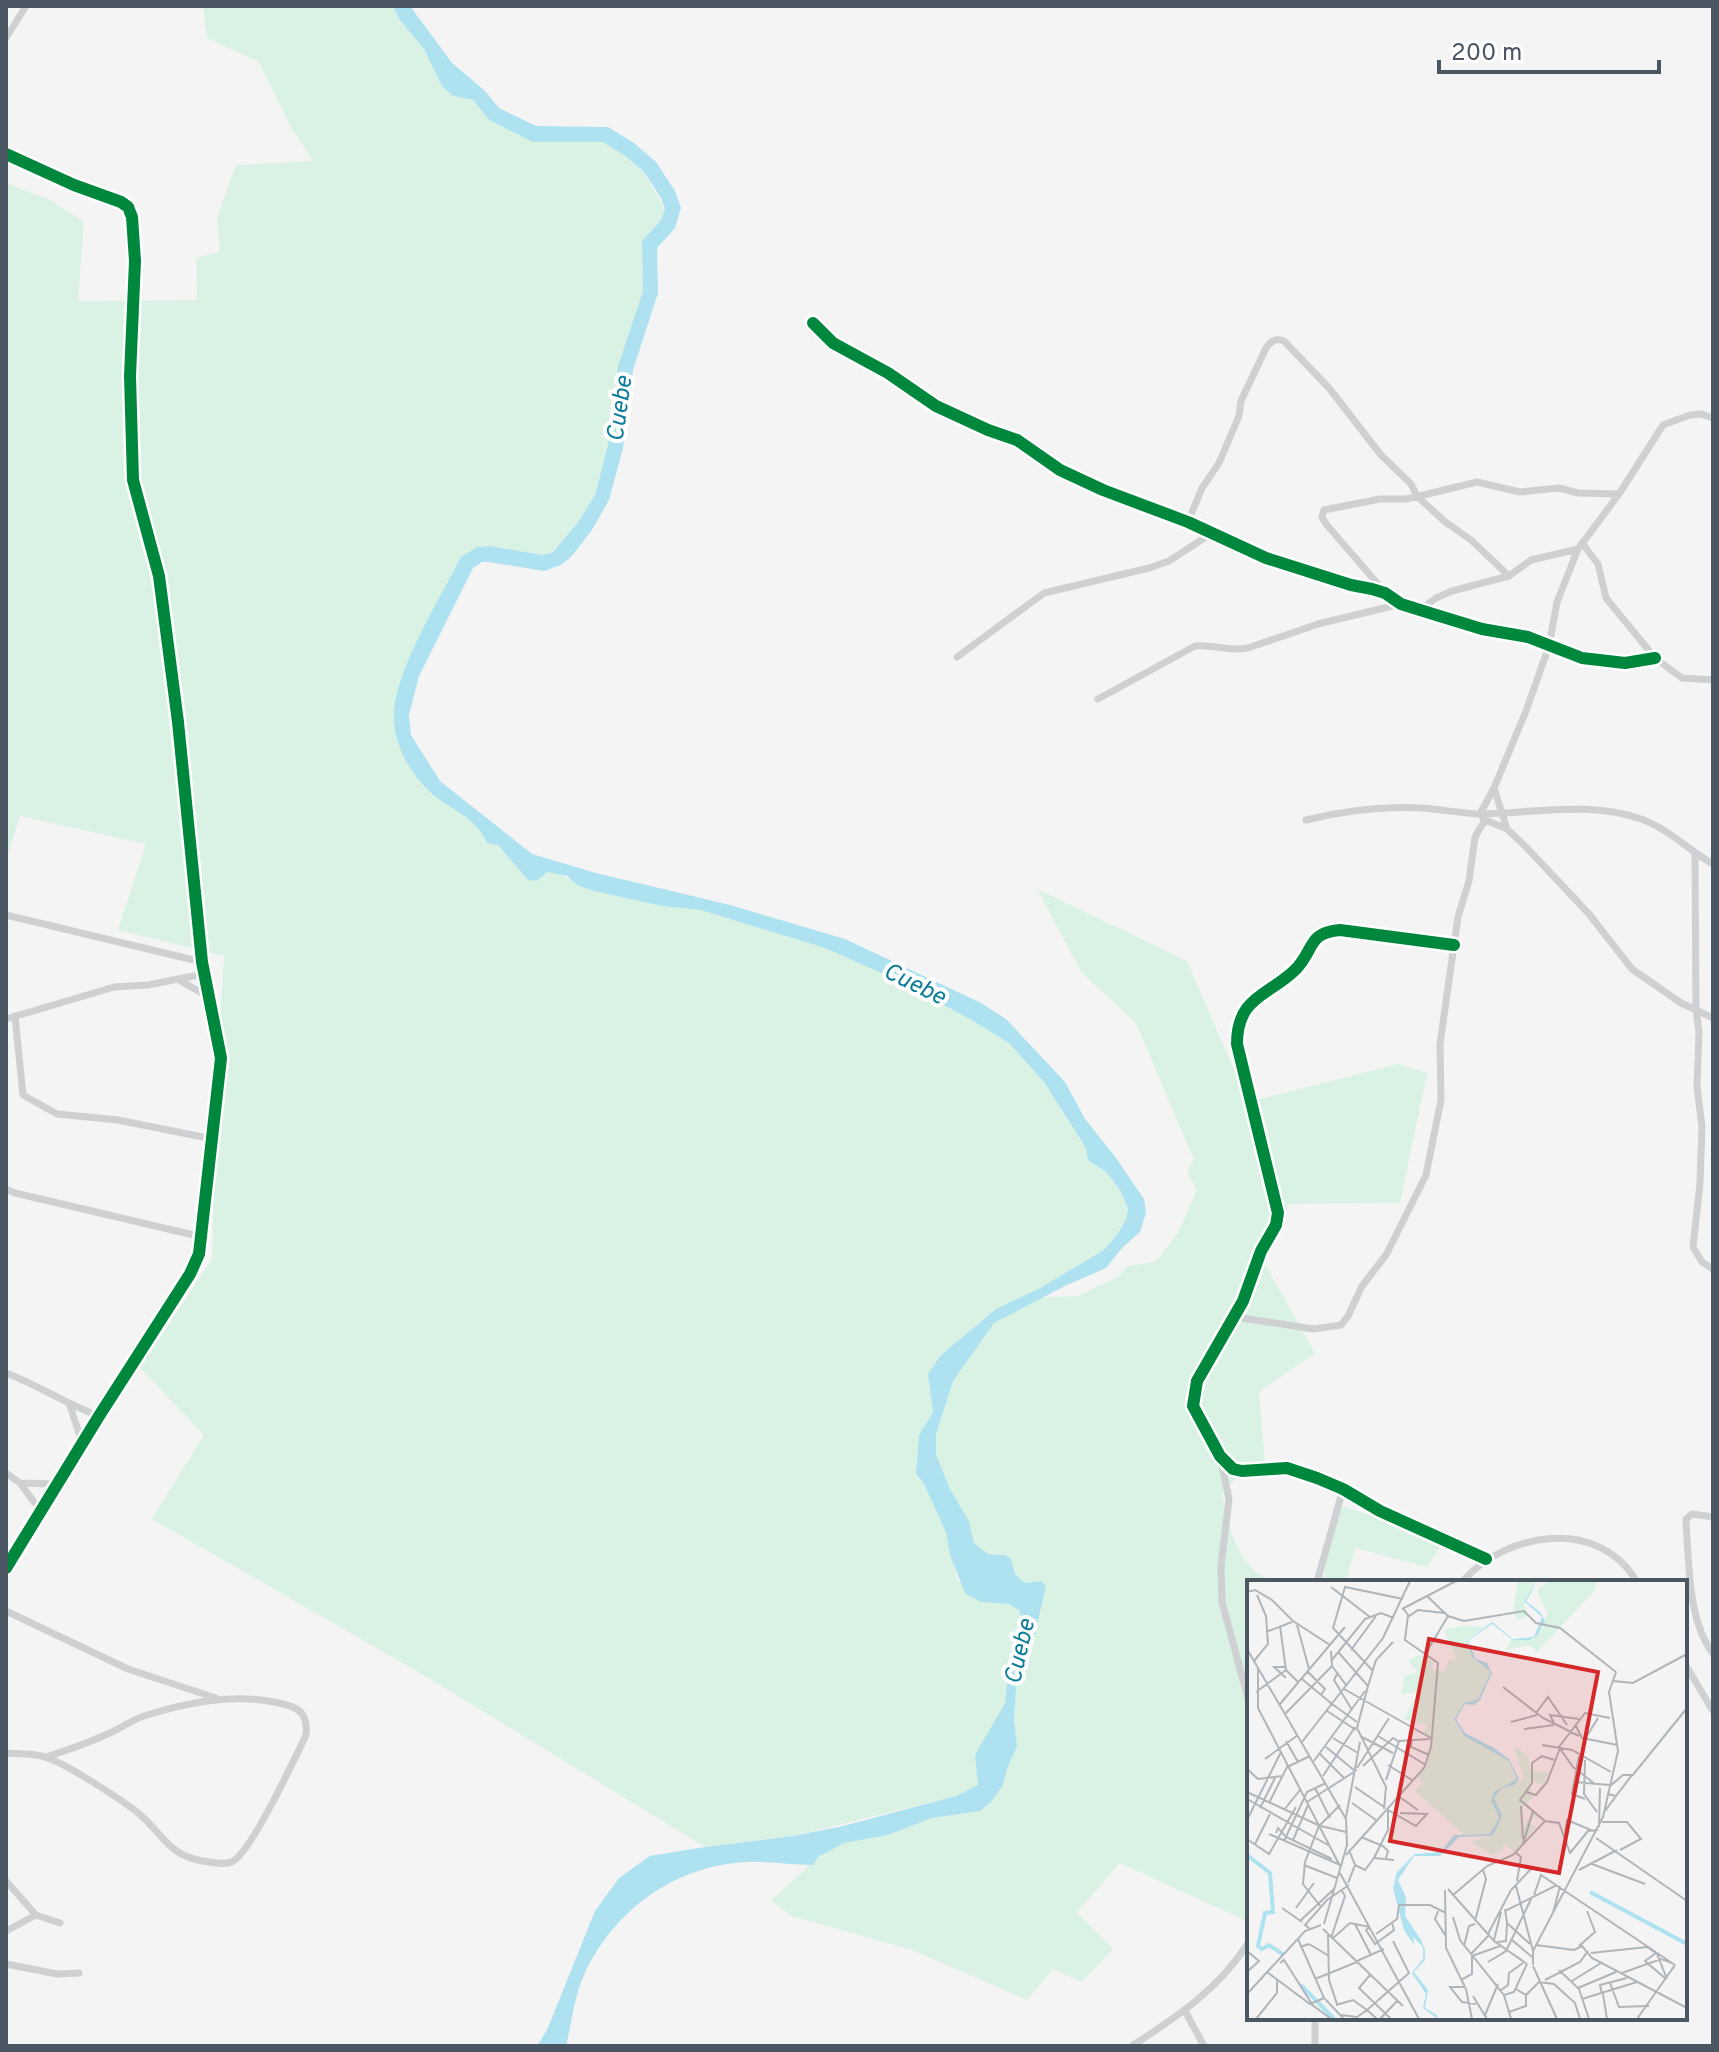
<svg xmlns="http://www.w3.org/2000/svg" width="1719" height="2052" viewBox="0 0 1719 2052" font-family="Overpass,sans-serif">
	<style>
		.green { fill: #d9f2e3 }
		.water { fill: #aee2f0 }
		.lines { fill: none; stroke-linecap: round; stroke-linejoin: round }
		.street { stroke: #ced0d2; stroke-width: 7 }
		.cycleway-casing { stroke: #fff; stroke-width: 17 }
		.cycleway { stroke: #00873e; stroke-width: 12 }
		.labels { text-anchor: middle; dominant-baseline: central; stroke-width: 8; stroke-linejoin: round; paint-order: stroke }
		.water-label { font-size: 24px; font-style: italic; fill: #0c7c9b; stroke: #fff }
		.inset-river { fill: none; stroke: #aee2f0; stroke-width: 4 }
		.inset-road { fill: none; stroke: #b0b5b9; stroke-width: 2 }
		.view { fill: #d62828; fill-opacity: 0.15; stroke: #d62828; stroke-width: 4 }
		.inset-edge { fill: none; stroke: #4a5661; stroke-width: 4 }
	</style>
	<rect width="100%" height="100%" fill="#f4f4f4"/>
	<path class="green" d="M203 6H392L400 20 424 49 442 86 453 96 473 100 489 120 533 141 603 142 624 155 644 173 665 209 661 220 642 241 643 291 618 366 608 445 595 495 579 521 553 551 543 555 491 546 477 547 461 557 394 713 463 815 480 829 487 843 498 845 528 880 547 872H555L594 891 662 906 701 910 825 948 895 979 969 1018 1009 1043 1044 1082 1086 1148 1088 1160 1106 1173 1120 1190 1128 1208 1126 1220 1118 1233 1104 1250 1040 1288 996 1309 941 1355 929 1374 933 1413 919 1435 916 1473 924 1484 946 1532 957 1580 981 1602 1009 1604 1021 1611 1023 1624 1019 1647 1008 1675 1005 1703 976 1754 978 1785 956 1796 793 1836 705 1847 427 1677 152 1519 204 1435 140 1368 212 1259 217 1070 224 956 118 930 146 844 20 816 6 861V183L50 200 84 222 78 301 197 300 196 258 220 252 217 218 236 165 313 161 293 131 259 62 207 38Z
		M1037 889 1187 961 1248 1102 1398 1064 1427 1073 1400 1203 1288 1204 1265 1264 1315 1353 1259 1392 1265 1464 1235 1479 1222 1496C1229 1528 1241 1581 1282 1581L1249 1582V1922L1120 1863 1077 1912 1113 1949 1082 1982 1053 1969 1027 2000 915 1951 792 1916 771 1901 818 1857 844 1843 888 1835 932 1818 980 1811 1003 1785 1007 1769 1017 1746 1014 1719 1017 1671 1033 1643 1046 1586 1041 1581 1025 1583 1015 1574 1005 1555 988 1554 974 1543 969 1521 949 1487 936 1454V1434L953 1381 994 1323 1041 1298 1078 1296 1118 1277 1127 1266 1155 1262 1177 1235 1197 1190 1187 1171 1194 1160 1136 1023 1082 973Z
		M1335 1504 1445 1539 1427 1567 1355 1548 1346 1582H1323Z"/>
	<path class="water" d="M392 6H410L452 63 484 90 499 108 536 126 608 127 634 143 656 162 675 191 681 208 675 228 657 248 658 293 633 370 623 448 609 500 592 530 571 557 561 565 544 571 489 562H482L473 568 419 676 409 715 411 735 440 781 532 854 596 873 730 905 845 939 981 1003 1006 1019 1065 1082 1085 1119 1116 1158 1144 1199 1146 1213 1140 1232 1123 1247 1106 1268 1065 1286 994 1323 953 1381 936 1434V1454L949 1487 969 1521 974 1543 988 1554 1005 1555 1011 1559 1015 1574 1025 1583 1041 1581 1046 1586 1033 1643 1017 1671 1014 1719 1017 1746 1007 1769 1003 1785 991 1802 980 1811 932 1818 888 1835 844 1843 818 1857 813 1865C790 1865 768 1861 746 1862 674 1866 614 1910 584 1975 574 1997 572 2022 566 2046H537L547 2030 595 1911 619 1878 650 1856 705 1847 793 1836 843 1826 956 1796 978 1785 975 1755 1005 1703 1008 1675 1019 1647 1023 1624 1020 1611 1009 1604 981 1602 965 1593 950 1555 946 1532 924 1484 916 1473 919 1435 933 1412 928 1374 941 1355 996 1309 1040 1288 1104 1250 1118 1233 1126 1220 1128 1208 1120 1190 1107 1173 1088 1160 1086 1148 1044 1082 1009 1043 968 1018 895 979 825 948 746 924 701 910 662 906 594 891 577 885 567 876 547 872 537 881 528 880 498 845 487 843C476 816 449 810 429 791 409 772 393 742 394 715 395 670 440 599 461 557L477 547 490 546 543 555 553 552 579 521 595 495 608 445 618 366 643 291 642 241 661 220 665 209 661 198 644 172 624 155 603 142H533L489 120 473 100 453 96 442 86 424 49 400 20Z"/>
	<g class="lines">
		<path class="street" d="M6 38 26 6
			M6 154 74 185 121 202 128 207 132 217 135 261 130 376 133 480 159 576 178 722 202 962 221 1058 199 1254 190 1274 99 1416 6 1568
			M813 323 833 343 888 373 936 406 988 430 1017 440 1060 470 1103 490 1188 522 1266 558 1351 585 1372 589 1385 593 1401 604 1420 610 1482 629 1528 637 1582 658 1625 663 1655 658
			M1713 418 1701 414 1690 415 1663 425 1619 494 1578 549 1557 602 1549 646 1526 711 1494 788 1480 814 1485 820 1507 829 1525 846 1589 914 1632 969 1681 1003 1713 1018
			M1188 522 1202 488 1219 463 1239 416 1241 401 1266 348C1271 341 1275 338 1284 341L1329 388 1381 455 1411 484 1417 496 1444 521 1471 540 1509 576
			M1582 543 1598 564 1606 598 1655 658 1682 678 1713 680
			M1384 591 1326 524 1322 517 1324 510 1380 499H1407L1477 482 1520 492 1559 488 1578 493 1619 494
			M1420 610 1436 598 1452 591 1509 576 1531 560 1578 549
			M957 657 1044 593 1149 568 1169 561 1212 533
			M1098 699 1195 646C1213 644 1230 652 1248 648L1318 624 1401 604
			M1494 788 1507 829
			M1306 820C1343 811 1383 806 1421 808 1441 809 1462 814 1482 814 1533 813 1591 801 1641 819 1669 829 1688 850 1713 864
			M1695 854 1696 1009 1699 1032 1697 1087 1702 1127 1700 1183 1693 1247 1702 1262 1713 1269
			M6 915 202 962
			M1454 945 1340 930C1307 933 1315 949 1296 969 1269 996 1237 996 1237 1044L1278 1213 1276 1225 1261 1251 1243 1301 1197 1381 1193 1406 1220 1456 1233 1469 1242 1471 1287 1468 1317 1478 1343 1489 1380 1511 1486 1559
			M179 980 207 996
			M15 1016 23 1095 57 1114 118 1120 213 1139
			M6 1019 114 987 148 985 204 974
			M6 1189 15 1193 202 1237
			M1235 1317 1314 1329 1341 1325 1348 1316 1362 1286 1386 1255 1426 1175 1441 1100 1440 1044 1458 917 1469 881 1475 837 1485 820
			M6 1373C38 1385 66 1404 99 1416
			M70 1406 82 1442
			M1220 1456 1229 1499 1221 1566 1222 1602 1249 1702
			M6 1473 20 1483 40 1510
			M20 1483 56 1484
			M1713 1517 1692 1514 1686 1519V1525C1690 1567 1687 1618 1713 1654
			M1317 1582 1343 1489
			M1462 1582C1506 1531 1599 1517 1637 1582
			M6 1611 128 1669 216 1698
			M1685 1664 1713 1711
			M6 1753C19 1754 36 1753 48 1758 68 1765 119 1798 137 1812 165 1835 167 1857 209 1862 216 1863 227 1865 233 1861 252 1851 295 1758 306 1735 308 1713 299 1707 279 1703 234 1693 188 1702 144 1716 131 1720 119 1730 105 1735 86 1744 66 1750 47 1757
			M6 1881 36 1915 60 1923
			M6 1931 36 1915
			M6 1964 57 1974 79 1973
			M1185 2011 1204 2046
			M1315 2018V2046
			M1132 2046C1178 2016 1219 1989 1249 1942"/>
		<defs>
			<path id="cycleway" d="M6 154 74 185 121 202 128 207 132 217 135 261 130 376 133 480 159 576 178 722 202 962 221 1058 199 1254 190 1274 99 1416 6 1568
				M813 323 833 343 888 373 936 406 988 430 1017 440 1060 470 1103 490 1188 522 1266 558 1351 585 1372 589 1385 593 1401 604 1420 610 1482 629 1528 637 1582 658 1625 663 1655 658
				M1454 945 1340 930C1307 933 1315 949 1296 969 1269 996 1237 996 1237 1044L1278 1213 1276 1225 1261 1251 1243 1301 1197 1381 1193 1406 1220 1456 1233 1469 1242 1471 1287 1468 1317 1478 1343 1489 1380 1511 1486 1559"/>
		</defs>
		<use href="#cycleway" class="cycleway-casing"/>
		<use href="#cycleway" class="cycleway"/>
	</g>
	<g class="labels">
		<g class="water-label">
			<text transform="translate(621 409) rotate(-82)">Cuebe</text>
			<text transform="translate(914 985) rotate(26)">Cuebe</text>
			<text transform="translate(1021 1652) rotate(-77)">Cuebe</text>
		</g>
	</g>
	<g transform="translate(1247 1580)">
		<rect width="440" height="440" fill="#f4f4f4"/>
		<path d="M271 1H289L277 24 281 35 270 40 266 30ZM350 1 347 11 290 72 283 65 259 70 264 59H285L296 48 300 33 290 10 301 2ZM216 46 237 47 220 61 227 78 244 92 231 119 219 122 207 137 209 145 217 156 262 181 270 199 260 207 277 199 267 166 281 176 284 191 302 192 297 204 286 202 283 207 286 217 275 228 276 247 285 232 295 238 286 237 283 244 289 247 268 272 257 264 254 272 245 275 224 262 244 256 249 246 242 254H216L168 211 175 204 170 196 179 187 186 158 176 153 180 145 157 139 171 112 154 114 158 95 171 93 161 80 174 74 186 83 185 90 196 92 202 80 210 81 197 50Z" fill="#d9f2e3"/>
		<path d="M291 1 279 21 293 32 298 41 290 56 282 60H266L245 44 221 61 229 79 240 83 245 93 233 120 227 125 218 124 209 139 218 153 247 168 262 179 272 199 267 205 255 208 247 218 255 235 249 250 244 256 212 257 193 276H167L151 300 159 317 158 336 174 360 178 370V380L167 392 181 410 178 428 190 435 191 439 176 428 179 414 165 393 176 379V367L166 357 167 365 157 350 146 308 150 292 168 274 194 272 207 255 242 254 248 246 252 237 244 221 247 212 270 199 262 181 217 156 207 139 217 123 231 119 244 92 225 77 220 61 245 42 266 59 287 57 295 37 277 21Z" fill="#aee2f0"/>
		<path class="inset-river" d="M0 275 23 293 26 332 18 333 11 366 15 369 22 365 37 375M343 312 440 364M54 405 87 439"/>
		<path class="inset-road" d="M84 7 123 37M0 12 8 10 25 20 46 41 83 65M180 16 201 36 217 41 277 31 289 43 313 48 369 92M155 29 209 1M161 37 171 30 197 33M50 45 62 89M33 46 39 90 52 103M19 52 45 42M0 69 99 239 100 265 77 344M104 70 129 36M84 71 85 86 99 105M92 73 121 106 110 148 139 207 137 229M179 73 201 36M7 81 21 64 19 36 10 15M84 81 118 39 134 33 147 38M11 88V128L93 286M126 91 86 48 98 7 156 19M61 92 78 109 74 115M91 92 87 100 105 130M39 98 27 87H39M55 99 85 124M366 101 386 103 440 74M121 106 129 80 146 62M256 107 296 138 332 156M97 109 184 158M9 112 39 90M33 124 98 47M85 124 110 142M80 131 109 150M289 133 301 117 320 145M38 134 85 86M264 142 290 135M307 143 303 135 332 139M328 144 335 158 371 165M277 149 307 145M113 156 146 173M131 156 179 185M86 158 111 173M165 159 164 167 182 175M338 159 351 138M39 161 51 182M55 162 136 58 163 1M295 165 325 170 364 192M79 167 108 191M73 174 97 198M332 176 325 214 338 219M18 179 51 155M338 180 337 214 350 232M67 181 118 111M141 185 165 200M116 186 146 158 151 161M110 188 142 138M0 189 11 199 35 196M76 196 108 147M385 196 440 128M139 200 152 161 183 159M328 202 362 205M348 204 326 187 312 167 338 133 363 138M363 206 376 195H385M108 207 137 227M68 208 83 238M0 212 71 245M279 212 289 215 300 202 313 168M151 216 171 230M369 216 385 195M0 219 81 265M60 222 110 190M22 223 40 187 63 176M105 223 129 240M274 226 276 259M141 227V250L127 278 147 280M13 228 28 198M37 230 53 210M141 230 169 246 180 234 153 233M358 231 369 216 360 214M99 237 113 162M0 240 34 172M298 241 273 220 285 203V183L295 176 307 180M355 242H380L394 259 373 270M74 246 99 252M352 247 353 208M29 253 31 248 39 257 85 279M318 253 320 240 344 250M22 254 91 284M114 257 136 266 141 271 139 278M349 258 440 321M0 259 22 274 49 227M46 260 61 225M37 261 60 212 79 203M8 264 23 234M276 264 286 231M269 273 274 277 270 301M99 275 177 188 184 167 191 83 158 60 161 35 156 28M345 284 398 304M57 285 90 298M108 285 118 290 127 278M332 290 370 270M93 293 172 439M101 303 108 285 102 270M269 306 286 371M201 309 247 361 280 384M198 310 199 368 219 409 225 439M206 315 240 286 266 275 298 241 312 243 323 273 341 251 351 250M287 315 294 295 428 385M74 327 56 304 58 282 72 246 93 225M35 328 55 342M49 328 67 303M192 329 188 339 198 355M258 329 260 343 283 364M258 331 310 305M306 333 313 306M206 337 213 360 257 415 267 412 280 384M53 341 87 309M228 341 239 299 236 290M108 344 124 375M123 347 119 350 128 364 147 350 145 343M62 348 58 345 80 320 102 305M76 349 156 426M129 354 150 339 152 325H183L199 333M241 354 264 310 285 288M81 355 82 400 90 424M84 358 98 316 95 311M86 358 103 343 123 347M51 359 77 418 97 439M247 360 254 332M265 360 285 377M250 362 259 361 260 343M289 365 327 370 335 366 345 378 440 428M217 366 222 346 228 344M332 366 348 352 340 331M53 367 62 364 82 376M0 371 12 381 0 392M344 373 400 367 410 374 420 399M409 373 398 381 419 399M224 374 242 355M110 381 137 369M241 382 259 371 285 317M33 383 37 380 65 424M286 385V371L356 237 371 171 362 112 369 92M286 386 310 439M312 390 332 409 342 439M20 392 63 424 77 418M375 393 414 379 425 383M123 395 112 408 144 439M68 399 110 382M214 400 225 394V376L253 366M298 400 333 382 341 371M325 401 354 383M363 403 372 427 402 426M218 407H203L215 422 229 424M331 408 369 392M269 409 279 415 292 402 307 404 328 423 333 439M254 410 261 405 262 393 276 383M0 414 58 351 74 345M355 414 353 405 380 398M356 414 360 439M257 415 264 439M226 416 240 439M335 419 390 402M64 424 84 439M89 425 106 420 120 430 110 437 94 435M262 432 279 426V415M238 435 251 404M9 439 30 413V400M130 439 120 430 162 393 146 361M133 439 150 421M390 439 428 385"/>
		<path class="view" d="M182 59 351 92 312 293 143 261Z"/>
		<rect width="440" height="440" class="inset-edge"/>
	</g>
	<rect width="1719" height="2052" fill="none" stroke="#4a5661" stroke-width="16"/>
	<path d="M1439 60v12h220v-12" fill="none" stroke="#4a5661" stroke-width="4"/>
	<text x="1451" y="60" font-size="24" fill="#4a5661" stroke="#ffffff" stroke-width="6" paint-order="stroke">200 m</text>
</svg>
